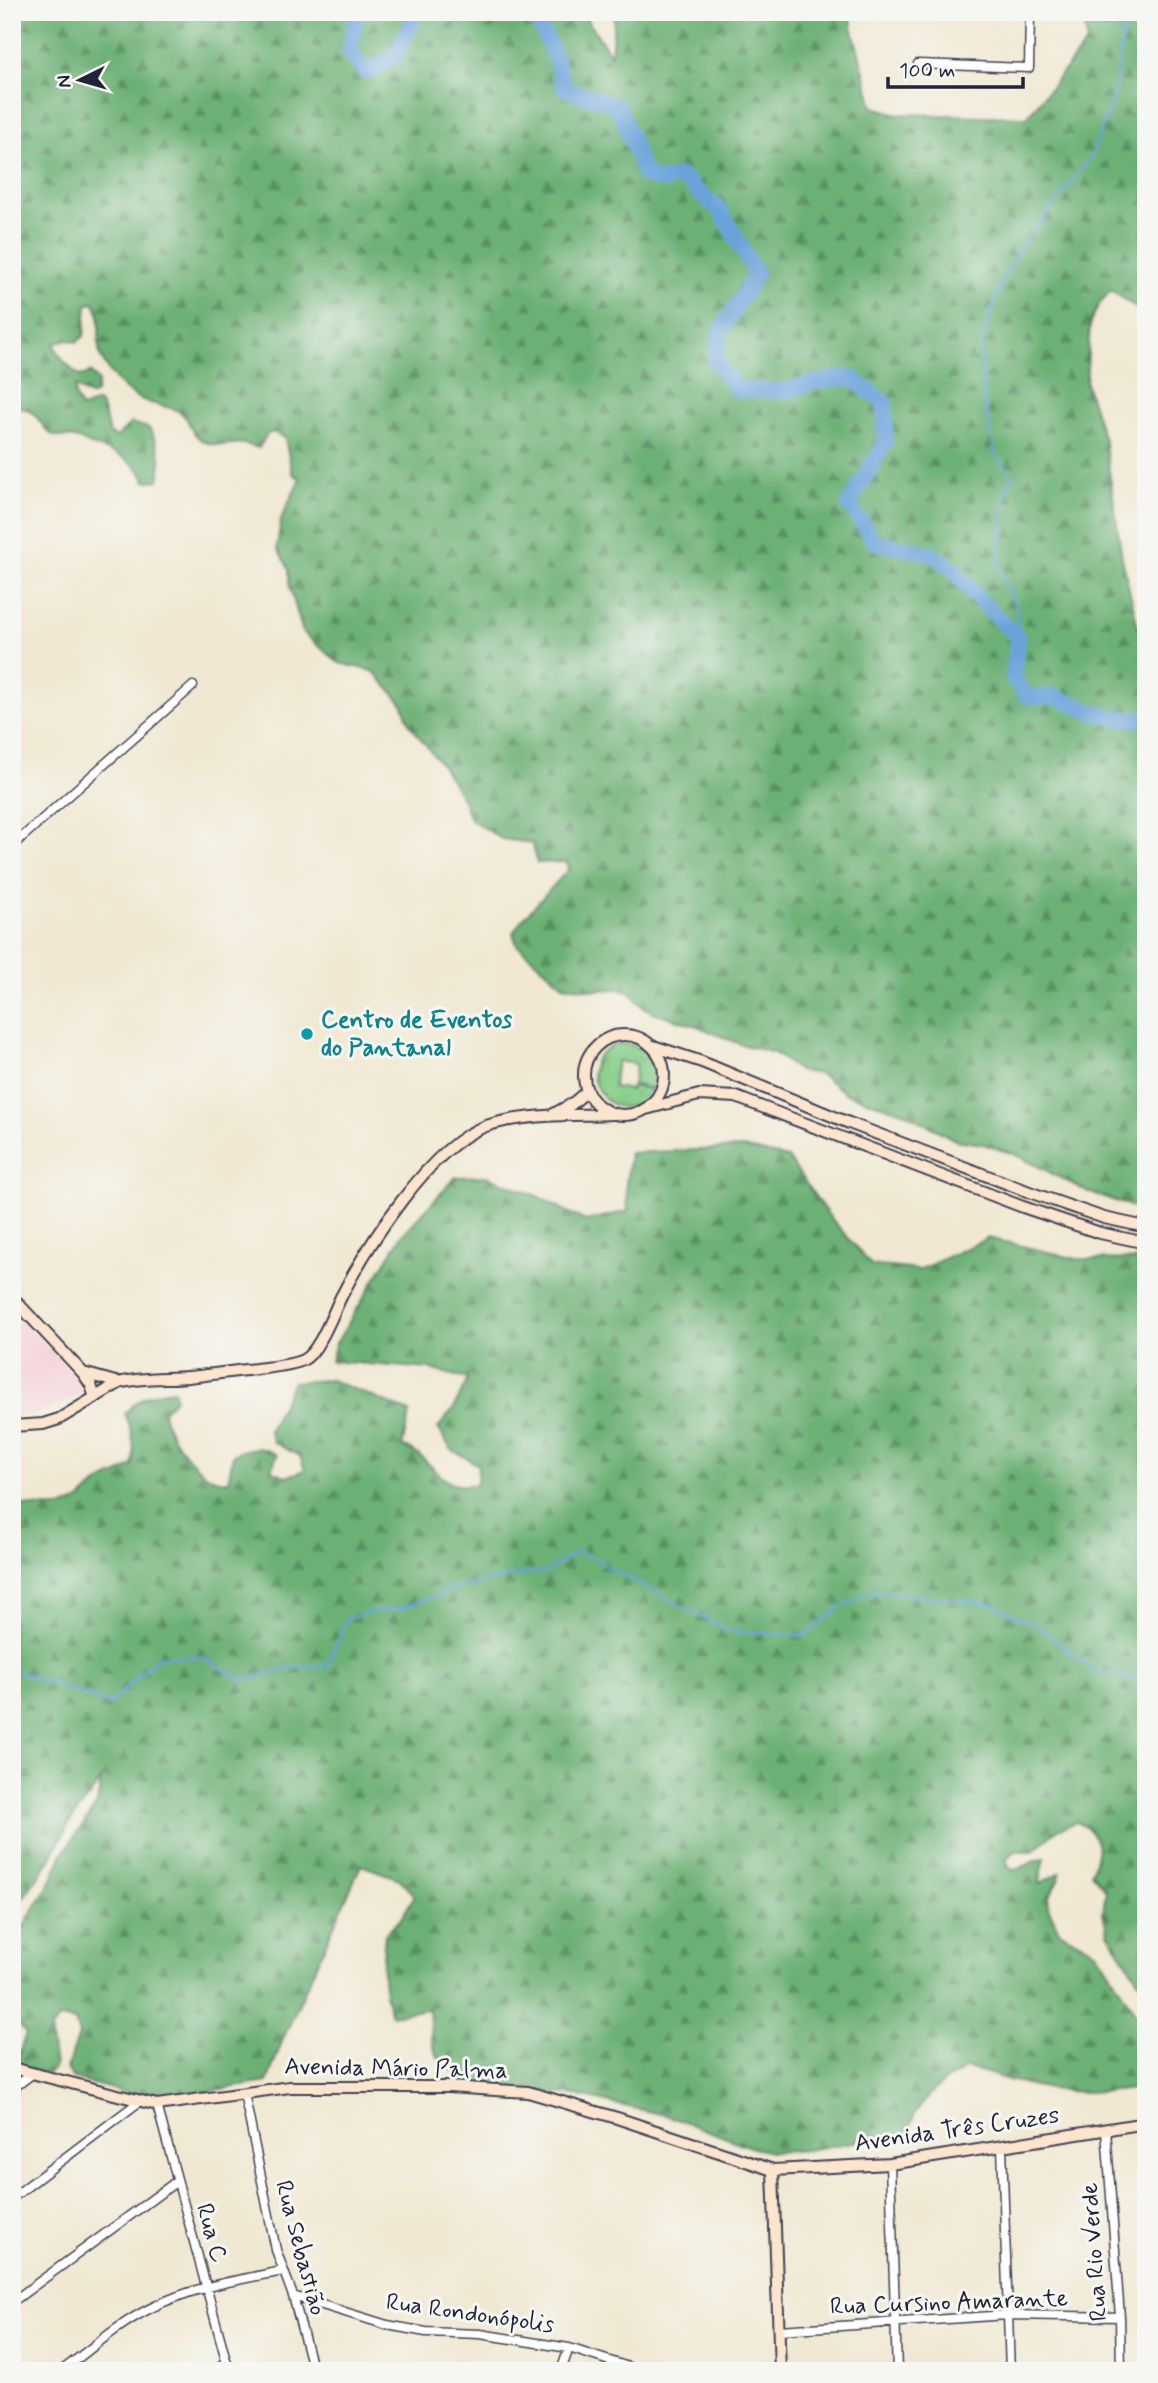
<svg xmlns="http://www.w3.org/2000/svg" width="1158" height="2383" viewBox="0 0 1158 2383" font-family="Mynerve,sans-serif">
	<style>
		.built { fill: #f6cfd6 }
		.grass { fill: url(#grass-tufts); stroke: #547862; stroke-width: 2 }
		.forest { fill: url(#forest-firs); stroke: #476958; stroke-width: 2 }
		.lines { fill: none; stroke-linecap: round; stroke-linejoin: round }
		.stream { stroke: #6ba3da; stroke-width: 2.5 }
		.river { stroke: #6ba3da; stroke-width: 16 }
		.street-casing { stroke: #414052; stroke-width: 11 }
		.secondary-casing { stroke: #414052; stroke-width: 14 }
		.street { stroke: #fff; stroke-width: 8 }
		.secondary { stroke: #fce5cf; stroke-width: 10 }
		.culture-dot { fill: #0f9aa8; stroke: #f6f6f2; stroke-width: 2.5 }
		.labels { text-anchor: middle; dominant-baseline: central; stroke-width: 6; stroke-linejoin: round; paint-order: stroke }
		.culture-label { font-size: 24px; font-weight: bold; fill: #0d838f; stroke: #f6f6f2; text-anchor: start }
		.street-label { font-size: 24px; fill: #22223b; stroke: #f6f6f2 }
	</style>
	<defs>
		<pattern id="grass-tufts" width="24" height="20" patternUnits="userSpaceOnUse" patternTransform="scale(1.75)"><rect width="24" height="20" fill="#85cd88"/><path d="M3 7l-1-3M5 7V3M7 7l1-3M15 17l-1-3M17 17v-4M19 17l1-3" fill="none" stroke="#73b076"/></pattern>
		<pattern id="forest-firs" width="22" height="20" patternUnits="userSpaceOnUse" patternTransform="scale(1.75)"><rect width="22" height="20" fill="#6cb074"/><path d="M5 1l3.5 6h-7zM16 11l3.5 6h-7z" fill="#588f60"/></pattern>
	</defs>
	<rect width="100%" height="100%" fill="#f6f6f2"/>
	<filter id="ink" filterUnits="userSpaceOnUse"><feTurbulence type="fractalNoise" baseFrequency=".0143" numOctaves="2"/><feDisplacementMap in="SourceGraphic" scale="14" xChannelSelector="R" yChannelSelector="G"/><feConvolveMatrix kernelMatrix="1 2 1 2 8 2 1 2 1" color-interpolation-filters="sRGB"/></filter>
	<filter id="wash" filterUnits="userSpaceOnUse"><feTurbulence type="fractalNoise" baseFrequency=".00686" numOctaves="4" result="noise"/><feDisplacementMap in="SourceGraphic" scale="28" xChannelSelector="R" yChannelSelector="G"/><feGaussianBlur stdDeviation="1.57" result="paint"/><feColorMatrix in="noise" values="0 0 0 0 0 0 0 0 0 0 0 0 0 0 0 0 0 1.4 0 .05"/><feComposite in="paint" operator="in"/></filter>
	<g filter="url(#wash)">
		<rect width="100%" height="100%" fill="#f0e8d2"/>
		<path class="built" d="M23 1319 84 1387 81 1394 35 1415 12 1416V1329Z"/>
		<path class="grass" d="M619 1044C645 1043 661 1064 653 1088L633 1085 636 1064 617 1061 613 1087 631 1090 632 1086 652 1090C619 1143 558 1061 619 1044Z"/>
		<path class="forest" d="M12 12H582L611 55 615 12H850L852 26 873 107 898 114 1027 117 1087 42 1083 12H1146V315L1111 290 1099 304 1090 323 1086 383 1105 443 1122 558 1139 632 1146 648V1211L1088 1192 1014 1154 983 1144 955 1140 906 1113 847 1094 820 1074 799 1071 774 1053 740 1044 697 1026 653 1012 643 1007 631 993 619 989 594 990 563 985 517 945 513 933 521 921 568 870 566 862 537 863 532 843 502 839 470 819 463 800 443 767 410 725 402 703 387 686 373 671 339 663 303 633 289 584V569L277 548 281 519 300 479 292 473 285 438 273 432 267 434 259 448C254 447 249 445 244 444 233 442 222 447 211 444 187 437 194 420 178 411 169 406 158 406 148 402 127 395 112 378 102 359 93 342 107 318 93 302L87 305 84 336 77 342 67 340 55 343C56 355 70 369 80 376L91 373 98 381 96 393 90 396 75 387V396L81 408 98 402 102 407 110 434 117 437 131 423 149 428C159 445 163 460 159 480L145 481C139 461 113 452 94 446 87 444 81 439 74 438 67 436 60 438 53 435 40 430 41 409 16 407L12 412Z
			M743 1148 788 1158 829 1216 871 1265 919 1270 988 1238 1077 1259 1146 1260V1992L1108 1933 1103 1913 1106 1890 1091 1872C1101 1849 1102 1835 1077 1822L1058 1829 1033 1851H1015L1006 1860 1011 1870C1025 1869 1031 1860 1045 1858L1039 1884 1060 1872 1059 1880 1049 1897 1048 1907 1059 1931 1097 1952 1146 2030V2086C1105 2096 1058 2093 1017 2082 999 2078 983 2070 965 2068L935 2089 915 2113 909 2131 898 2137 871 2139 807 2150 771 2152 753 2148 669 2116 576 2095 476 2085C468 2078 461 2076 452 2070 429 2057 431 2032 429 2009L391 2015C380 1983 382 1966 385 1934L400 1920 414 1897 400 1879 361 1865 283 2039 267 2082 177 2096H140L73 2079 67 2068 79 2035 75 2021 60 2018 50 2029 55 2067 49 2074 15 2066 26 2033 18 2024 12 2030V1945L50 1883 62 1855 97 1804 101 1780 70 1822 48 1863 18 1905 12 1906V1504C31 1506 61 1512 78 1501 87 1495 93 1485 104 1480 115 1474 123 1473 133 1465 136 1446 132 1430 125 1413 140 1397 152 1392 174 1390L175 1399 163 1411C165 1433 192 1467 212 1478 217 1480 223 1481 228 1482L233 1455C251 1447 259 1445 277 1455L271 1470 286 1477 305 1470 300 1456 273 1442 269 1430 293 1382 331 1380 410 1412 402 1446C408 1449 416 1452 421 1457 441 1474 447 1491 477 1484L478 1465 451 1449 438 1428 454 1408 468 1379 430 1369 331 1361 335 1345 402 1235 456 1177 487 1176 535 1195 585 1221 628 1211 626 1184 630 1153Z"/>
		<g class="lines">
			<path class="stream" d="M1018 638 1017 609 999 566 1005 496 1012 477 995 453 984 398 981 343 1001 284 1022 245 1091 158 1114 96 1126 12
				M12 1668 21 1673 110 1704 158 1657H202L242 1680 292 1668 328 1665 346 1620 373 1611 399 1609 463 1586 523 1574 546 1572 578 1551 729 1631 804 1636 839 1608 874 1591 992 1604 1039 1627 1093 1670 1134 1679 1146 1700"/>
			<path class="river" d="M356 12 350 54 366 72 394 58 418 12
				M473 12H477
				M529 12C549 35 556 60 565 89L618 106 645 176 665 181 680 176 721 211 756 274 722 330 715 359 737 390 785 391 822 381 852 378 885 404V443L849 504 875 542 932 554 952 568 972 592 1018 638 1013 677 1027 697H1057L1094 713 1116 718 1146 720"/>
		</g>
	</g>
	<g filter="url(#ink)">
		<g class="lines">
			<defs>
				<path id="street" d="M918 64 1029 68 1030 12
					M12 846 193 686
					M12 2089 32 2074
					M244 2093 276 2250 293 2296 313 2371
					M157 2105 229 2371
					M1106 2130 1120 2317 1121 2371
					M1002 2147 1010 2371
					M890 2164 897 2371
					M12 2198 140 2101
					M293 2296 387 2325 426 2332 480 2334 569 2348 641 2371
					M12 2302 177 2181
					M779 2330 1008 2315 1120 2317
					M61 2371C90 2350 117 2325 149 2309 191 2287 238 2280 283 2271
					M211 2371 227 2362
					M561 2371 569 2348"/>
				<path id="secondary" d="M584 1075a40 40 0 1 1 80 0a40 40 0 1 1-80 0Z
					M650 1045 702 1062 849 1123 1032 1193 1104 1218 1146 1227
					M646 1109 699 1095 736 1097 1023 1207 1100 1233 1146 1243
					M552 1115 572 1104 587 1091
					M12 1297 83 1373 91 1385 95 1398
					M83 1373 119 1383
					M12 1426 43 1424 59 1419 119 1383C142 1377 165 1379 188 1377 210 1375 233 1371 256 1369 270 1367 290 1366 303 1360 319 1352 333 1313 341 1297 367 1246 431 1145 486 1126 526 1113 572 1116 613 1114
					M12 2068 157 2105 290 2087H448L528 2092 617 2118 773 2170 890 2164 1146 2123
					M773 2170 780 2371"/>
			</defs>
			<use href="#street" class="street-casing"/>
			<use href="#secondary" class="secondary-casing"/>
			<use href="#street" class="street"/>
			<use href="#secondary" class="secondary"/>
		</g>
	</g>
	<circle class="culture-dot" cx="307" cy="1034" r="7"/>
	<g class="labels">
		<g class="culture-label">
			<text x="321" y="1020">Centro de Eventos<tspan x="321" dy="28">do Pantanal</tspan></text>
		</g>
		<g class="street-label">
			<text transform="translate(396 2069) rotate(1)">Avenida Mário Palma</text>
			<text transform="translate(957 2130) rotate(-8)">Avenida Três Cruzes</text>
			<text transform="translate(211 2233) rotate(74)">Rua C</text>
			<text transform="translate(300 2248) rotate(75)">Rua Sebastião</text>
			<text transform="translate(1095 2252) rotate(-94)">Rua Rio Verde</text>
			<text transform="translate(949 2303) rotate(-2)">Rua Cursino Amarante</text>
			<text transform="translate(470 2314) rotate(8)">Rua Rondonópolis</text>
		</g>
	</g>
	<rect width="1158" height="2383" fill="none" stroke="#f6f6f2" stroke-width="42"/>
	<g transform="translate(80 80) rotate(265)" stroke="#f6f6f2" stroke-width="5" paint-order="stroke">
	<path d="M0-5L12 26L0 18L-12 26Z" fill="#22223b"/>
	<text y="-10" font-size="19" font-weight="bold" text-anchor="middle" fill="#22223b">N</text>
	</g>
	<path d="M888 77v10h135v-10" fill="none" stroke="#22223b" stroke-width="3.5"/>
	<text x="899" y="77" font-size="21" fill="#22223b" stroke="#f6f6f2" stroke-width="5" paint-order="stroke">100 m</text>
</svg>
